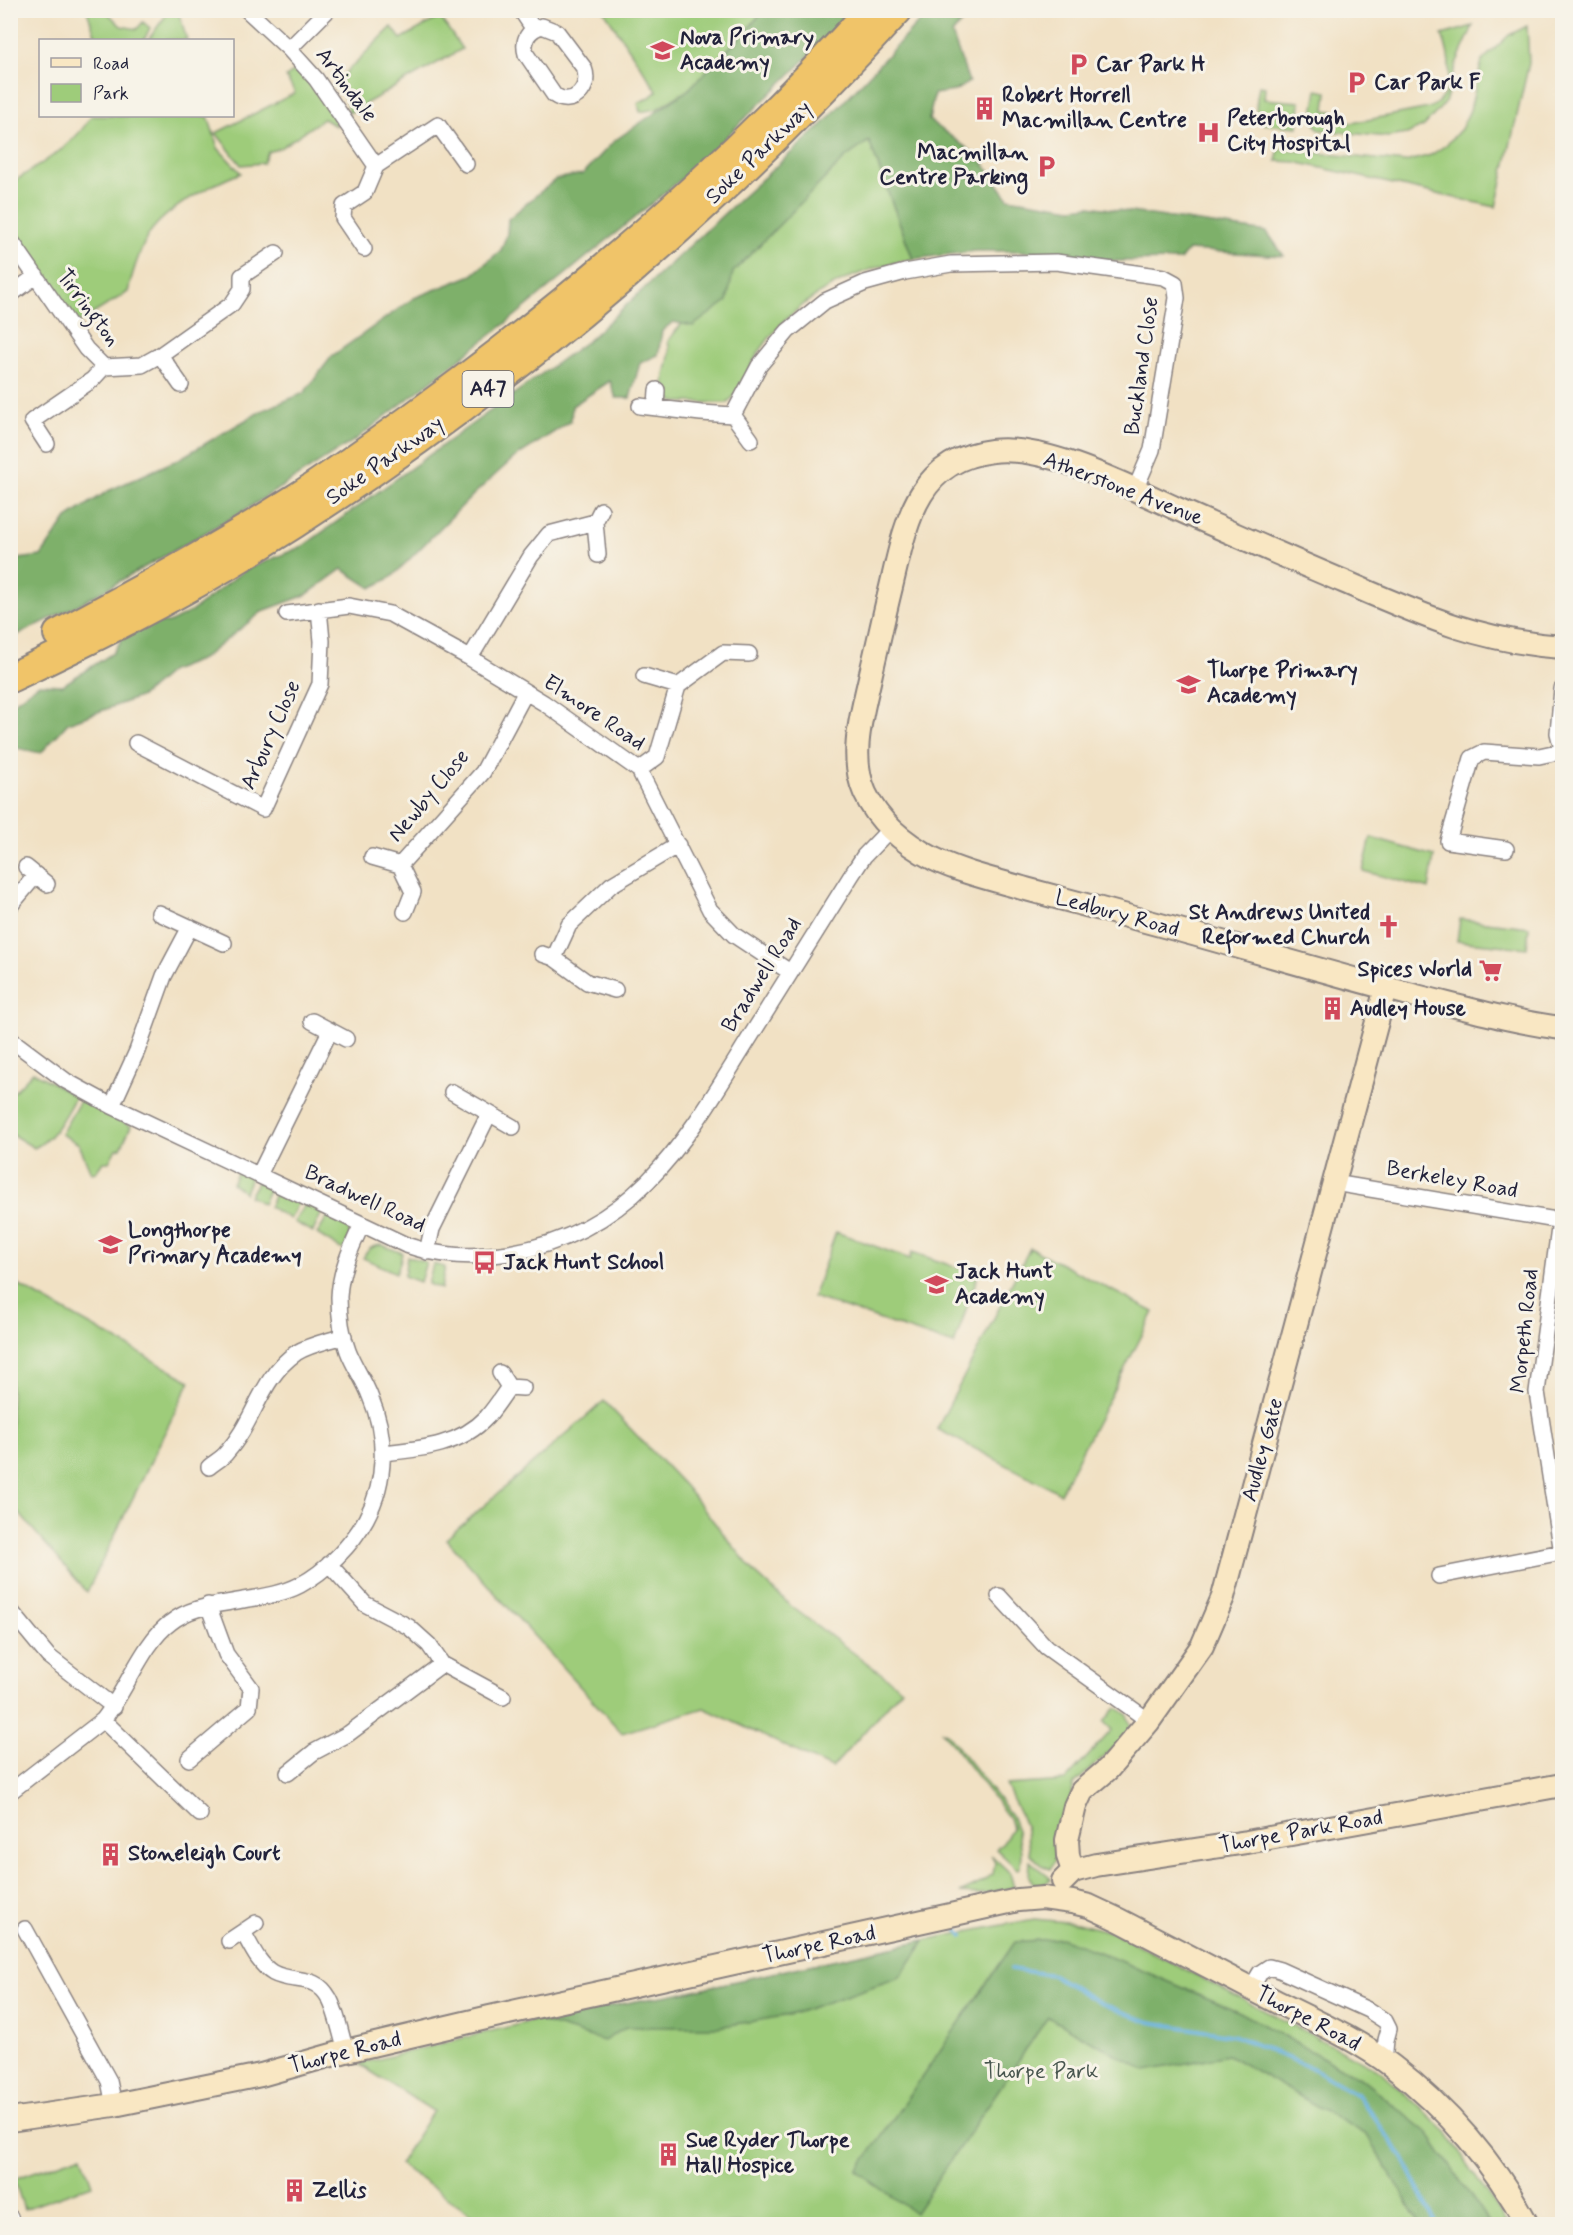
<svg xmlns="http://www.w3.org/2000/svg" width="1573" height="2235" viewBox="0 0 1573 2235" font-family="Mynerve,sans-serif">
	<style>
		.green { fill: #9ecc7a; stroke: #60775a; stroke-width: 1.5 }
		.forest { fill: #7eb06a; stroke: #506952; stroke-width: 1.5 }
		.lines { fill: none; stroke-linecap: round; stroke-linejoin: round }
		.stream { stroke: #65b0dd; stroke-width: 4 }
		.street-casing { stroke: #8a8280; stroke-width: 18 }
		.secondary-casing { stroke: #8a8280; stroke-width: 26 }
		.highway-casing { stroke: #8a8280; stroke-width: 32 }
		.street { stroke: #fff; stroke-width: 15 }
		.secondary { stroke: #f9e7c3; stroke-width: 22 }
		.highway { stroke: #f0c469; stroke-width: 28 }
		.labels { text-anchor: middle; dominant-baseline: central; stroke-width: 6; stroke-linejoin: round; paint-order: stroke }
		.shield { fill: #f7f3e8; stroke: #62616f; stroke-width: 1.5 }
		.shield-label { font-size: 21px; font-weight: bold; fill: #22223b }
		.poi-label { font-size: 22px; font-weight: bold; fill: #22223b; stroke: #f7f3e8; text-anchor: start }
		.street-label { font-size: 22px; fill: #22223b; stroke: #f7f3e8 }
		.park-label { font-size: 22px; fill: #47554e; stroke: #f7f3e8 }
	</style>
	<rect width="100%" height="100%" fill="#f7f3e8"/>
	<filter id="ink" filterUnits="userSpaceOnUse"><feTurbulence type="fractalNoise" baseFrequency=".0167" numOctaves="2"/><feDisplacementMap in="SourceGraphic" scale="12" xChannelSelector="R" yChannelSelector="G"/><feConvolveMatrix kernelMatrix="1 2 1 2 8 2 1 2 1" color-interpolation-filters="sRGB"/></filter>
	<filter id="wash" filterUnits="userSpaceOnUse"><feTurbulence type="fractalNoise" baseFrequency=".008" numOctaves="4" result="noise"/><feDisplacementMap in="SourceGraphic" scale="24" xChannelSelector="R" yChannelSelector="G"/><feGaussianBlur stdDeviation="1.35" result="paint"/><feColorMatrix in="noise" values="0 0 0 0 0 0 0 0 0 0 0 0 0 0 0 0 0 1.4 0 .05"/><feComposite in="paint" operator="in"/></filter>
	<g filter="url(#wash)">
		<rect width="100%" height="100%" fill="#f1e1c4"/>
		<path class="green" d="M87 11H106L121 26 137 29 143 22 150 28 144 40H97Z
			M169 11H178L187 40H148Z
			M604 11H763L748 29 688 90 657 109 640 112 638 103 650 97 657 91Z
			M440 17 462 49 349 113 340 78 392 27 401 39Z
			M1473 26 1456 64 1445 103 1424 126 1407 134 1388 137 1320 130C1309 120 1315 104 1317 90L1327 92 1325 110 1336 112 1335 121 1352 123 1429 108C1456 96 1451 57 1442 35Z
			M1527 26 1529 63 1496 207 1295 162 1276 161 1279 149 1405 162 1431 155 1446 145 1461 129 1470 110 1482 61 1509 35Z
			M300 67 334 114 336 126 323 119 280 148 268 152 263 163 241 165 216 133 295 93 286 77Z
			M1259 86 1265 87 1264 99 1300 102 1298 127 1264 124C1252 116 1257 99 1259 86Z
			M91 116H208L218 148 241 173C212 184 160 211 146 239 138 256 132 274 128 292L75 325 11 232 10 184C38 165 75 146 91 116Z
			M869 141 913 259C850 270 796 297 759 352 748 369 742 388 728 403L675 402C656 394 667 371 669 356 670 351 669 346 668 341L683 322 845 158Z
			M1371 838 1434 856 1429 889 1363 871Z
			M1460 919 1529 927 1527 948 1457 941Z
			M33 1072 76 1096C64 1115 55 1138 34 1148L13 1135 10 1137 11 1095Z
			M81 1099 131 1126 121 1148 116 1149 109 1162H103L96 1172 91 1173 79 1144 61 1134Z
			M238 1172 251 1177 245 1193 232 1183Z
			M258 1181 270 1187 263 1204 249 1196Z
			M277 1189 299 1201 290 1219 269 1207Z
			M306 1203 322 1212 313 1232 294 1222Z
			M329 1215 347 1225 350 1235 345 1249H341L317 1234Z
			M836 1232 910 1259 912 1252 978 1275 954 1345 813 1297Z
			M382 1245 402 1253 400 1263 396 1273 363 1258C368 1249 371 1246 382 1245Z
			M1030 1248 1154 1312 1060 1493 937 1429Z
			M407 1256 426 1262 420 1282 404 1276Z
			M433 1264 445 1267 441 1289 428 1284Z
			M11 1281 190 1381 87 1592 11 1504Z
			M604 1401 685 1486 755 1573 792 1607 902 1689 832 1768 704 1708 622 1733 446 1539Z
			M1116 1707 1126 1714 1131 1725 1123 1739 1074 1784 1059 1853 1050 1869 1043 1866 1030 1854 1025 1825 1006 1785 1065 1781 1112 1730 1104 1722Z
			M942 1731 947 1733 1011 1815 1018 1833 1021 1852 1020 1868 1017 1869 996 1849 1003 1843 1012 1828 1009 1818Z
			M991 1855 1010 1873 1014 1888 979 1894 960 1893 977 1885 993 1874 995 1863Z
			M1030 1861 1051 1879 1044 1884H1034L1029 1877Z
			M1034 1919 1077 1923 1115 1933 1379 2070 1447 2132 1507 2224H486L399 2164 433 2111 359 2064 536 2020 690 1991 925 1940Z
			M82 2155 92 2185 24 2209 14 2179Z"/>
		<path class="forest" d="M763 11H849L811 54 690 172 510 320 355 440 242 512 76 606 11 638V560L41 556 67 518 108 491 179 459 261 411 304 393 332 356 414 298 472 275 501 250 507 234 508 219 556 179 583 174 614 141 688 90 748 29Z
			M929 11H971L952 34 969 82 955 91 934 94 929 120 979 157 1008 198 1072 208 1090 206 1267 232 1284 256 1188 250 1180 260 1116 261 1020 251H976L913 259 869 141 845 158 733 272 727 301 693 326 673 322 662 331 658 355 640 363 630 398H616L610 381 572 406 571 421 514 458 473 495 392 577 371 588 342 569 306 595 263 611 202 659 171 671 142 696 68 723 41 753 11 747 10 705 39 684 63 685 113 653 122 639 155 622 169 623 192 611 243 571 303 546 590 339 742 197 822 125Z
			M1061 1938 1101 1953 1240 2012 1360 2078 1427 2132 1490 2224H1420L1367 2135 1228 2055 1146 2071 1048 2017 915 2213 857 2171 1015 1942Z
			M925 1940 900 1977 790 2015 718 2027H626L604 2041 536 2020 690 1991Z"/>
		<g class="lines">
			<path class="stream" d="M955 1926 963 1936
				M1011 1969 1053 1975 1100 2003 1150 2022 1235 2036 1312 2068 1358 2095 1404 2159 1436 2224"/>
		</g>
	</g>
	<g filter="url(#ink)">
		<g class="lines">
			<defs>
				<path id="street" d="M247 10 289 49 316 79 376 166
					M521 10 533 28
					M542 26 557 32 584 68C592 88 573 108 554 95L526 54C522 40 528 30 542 26Z
					M289 49 328 10
					M10 239 86 349 104 367 142 365 160 355 232 304 242 289V276L276 253
					M364 249 343 218 344 206 365 192 376 166 438 125 466 164
					M10 295 36 276
					M160 355 181 385
					M640 406 701 413 733 415
					M656 408 657 390
					M733 415 759 366 788 331 825 301 865 283 905 272 951 264 1056 262 1164 277 1175 283 1177 298 1152 450 1135 490
					M733 415 751 440
					M47 444 32 421 92 380 104 367
					M598 555 595 522 601 510
					M287 614 349 606 390 614 470 658 544 703 639 770 710 910 734 935 790 972
					M470 658 531 556 549 534 595 522
					M644 676 678 686
					M1562 689 1558 733 1562 749
					M136 743 263 809 320 684 322 641 319 609
					M639 770 657 757 678 686 723 653 749 654
					M1506 849 1448 841 1472 758 1484 752 1539 756 1562 751
					M372 857 400 865 413 892 405 912
					M400 865 483 772 525 693
					M26 867 47 884
					M10 906 36 875
					M159 913 224 943
					M542 954 554 958 587 982 615 990
					M554 958 569 925 611 885 678 845
					M312 1021 346 1039
					M10 1039 66 1081 112 1106 406 1245C441 1257 473 1258 509 1253 638 1232 689 1135 752 1034 785 981 818 928 851 876L864 856 890 829
					M452 1092 513 1127
					M112 1106 137 1051 164 976 190 927
					M259 1175 330 1031
					M1334 1183 1562 1221
					M1560 1221 1537 1392 1562 1553
					M427 1252 432 1229 489 1114
					M500 1373 509 1387 523 1388
					M383 1453C420 1449 460 1446 487 1417 495 1408 502 1397 509 1387
					M209 1467C215 1462 223 1458 227 1452 255 1421 260 1378 296 1353 310 1344 329 1341 344 1336
					M329 1564 365 1604 409 1627 429 1645 442 1664 503 1697
					M1439 1576 1562 1552
					M999 1596 1046 1647 1149 1721
					M10 1610 48 1656 114 1707
					M103 1720 200 1814
					M189 1759 249 1708 251 1688 226 1654 208 1605
					M288 1773 314 1752 348 1734 442 1664
					M10 1792 103 1720C125 1693 144 1641 170 1623 191 1606 217 1605 243 1600 261 1597 283 1594 300 1585 326 1571 352 1545 366 1519 387 1480 387 1436 370 1396 364 1380 354 1367 348 1351 342 1335 339 1315 339 1297 340 1271 351 1248 362 1224
					M25 1929 109 2081 114 2105
					M243 1932C251 1946 259 1965 273 1973 294 1984 315 1973 329 1998 337 2012 341 2036 346 2051
					M229 1941 256 1923
					M1251 1988 1260 1973 1269 1967 1280 1970 1368 2010 1385 2021 1389 2029 1386 2040 1384 2061
					M10 2217 12 2224"/>
				<path id="secondary" d="M1562 647C1478 641 1421 615 1345 582 1288 558 1232 533 1175 508 1127 486 1045 444 992 451 916 460 906 524 891 587 884 615 878 644 871 673 863 711 848 755 865 793 879 823 905 844 934 859 963 873 995 880 1026 889 1077 903 1128 916 1179 930 1258 952 1337 975 1416 996 1465 1008 1513 1022 1562 1028
					M1073 1871 1068 1856 1067 1840 1075 1806 1082 1791 1108 1769 1149 1721 1202 1646 1223 1597 1386 988
					M1063 1881 1073 1871 1096 1865 1247 1842 1562 1785
					M10 2120 114 2105 261 2075 346 2051 490 2017 1018 1900 1043 1898 1072 1902 1089 1906 1119 1920C1172 1947 1224 1975 1277 2002 1315 2021 1358 2040 1392 2066 1447 2108 1495 2164 1527 2224"/>
				<path id="highway" d="M58 634C139 591 219 547 296 498 334 474 370 447 407 421 574 301 732 164 870 10
					M10 678C85 643 159 606 230 564 478 414 703 224 898 10"/>
			</defs>
			<use href="#street" class="street-casing"/>
			<use href="#secondary" class="secondary-casing"/>
			<use href="#highway" class="highway-casing"/>
			<use href="#street" class="street"/>
			<use href="#secondary" class="secondary"/>
			<use href="#highway" class="highway"/>
		</g>
	</g>
	<defs>
		<symbol id="school-bare" viewBox="-9 -9 18 18"><path d="M0-5L7-2L0 1L-7-2ZM-4 1L0 2.5L4 1V4Q0 6-4 4Z" fill="#d1495b" stroke="#f7f3e8" stroke-width="2.5" paint-order="stroke"/></symbol>
		<symbol id="parking-bare" viewBox="-9 -9 18 18"><path d="M-3.5-5.5H1a3.5 3.5 0 0 1 0 7H-1V5.5H-3.5ZM-1-3.4V-.6H.8a1.4 1.4 0 0 0 0-2.8Z" fill="#d1495b" stroke="#f7f3e8" stroke-width="2.5" paint-order="stroke"/></symbol>
		<symbol id="building-bare" viewBox="-9 -9 18 18"><path d="M-4-6H4V6H1V3H-1V6H-4ZM-2.5-4.3h1.7v1.8h-1.7ZM.8-4.3h1.7v1.8H.8ZM-2.5-1h1.7V.8h-1.7ZM.8-1h1.7V.8H.8Z" fill="#d1495b" stroke="#f7f3e8" stroke-width="2.5" paint-order="stroke"/></symbol>
		<symbol id="hospital-bare" viewBox="-9 -9 18 18"><path d="M-5-5h3v3.5h4V-5h3V5h-3V1.5h-4V5h-3Z" fill="#d1495b" stroke="#f7f3e8" stroke-width="2.5" paint-order="stroke"/></symbol>
		<symbol id="church-bare" viewBox="-9 -9 18 18"><path d="M-1.2-6h2.4v3.5h3.3v2.4h-3.3V6h-2.4V-.1h-3.3v-2.4h3.3Z" fill="#d1495b" stroke="#f7f3e8" stroke-width="2.5" paint-order="stroke"/></symbol>
		<symbol id="supermarket-bare" viewBox="-9 -9 18 18"><path d="M-6-5.5h2.5l.6 2H6L4.5 2H-2.5L-4.4-4H-6ZM-1.5 3.2a1.3 1.3 0 1 0 .1 0ZM3 3.2a1.3 1.3 0 1 0 .1 0Z" fill="#d1495b" stroke="#f7f3e8" stroke-width="2.5" paint-order="stroke"/></symbol>
		<symbol id="bus-bare" viewBox="-9 -9 18 18"><path d="M-5-6H5V4H4V6H2V4H-2V6H-4V4H-5ZM-3.5-4V0h7V-4ZM-3.5 1.2v1.5H-2V1.2ZM2 1.2v1.5H3.5V1.2Z" fill="#d1495b" stroke="#f7f3e8" stroke-width="2.5" paint-order="stroke"/></symbol>
	</defs>
	<g fill-rule="evenodd">
		<use href="#school-bare" x="646" y="34" width="33" height="33"/>
		<use href="#parking-bare" x="1062" y="48" width="33" height="33"/>
		<use href="#parking-bare" x="1340" y="66" width="33" height="33"/>
		<use href="#building-bare" x="968" y="92" width="33" height="33"/>
		<use href="#hospital-bare" x="1192" y="116" width="33" height="33"/>
		<use href="#parking-bare" x="1030" y="150" width="33" height="33"/>
		<use href="#school-bare" x="1172" y="668" width="33" height="33"/>
		<use href="#church-bare" x="1372" y="910" width="33" height="33"/>
		<use href="#supermarket-bare" x="1474" y="954" width="33" height="33"/>
		<use href="#building-bare" x="1316" y="992" width="33" height="33"/>
		<use href="#school-bare" x="94" y="1228" width="33" height="33"/>
		<use href="#bus-bare" x="468" y="1246" width="33" height="33"/>
		<use href="#school-bare" x="920" y="1268" width="33" height="33"/>
		<use href="#building-bare" x="94" y="1838" width="33" height="33"/>
		<use href="#building-bare" x="652" y="2138" width="33" height="33"/>
		<use href="#building-bare" x="278" y="2174" width="33" height="33"/>
	</g>
	<g class="labels">
		<rect class="shield" x="462.5" y="371" width="51" height="36" rx="4.5"/>
		<g class="shield-label">
			<text x="488" y="389">A47</text>
		</g>
		<g class="poi-label">
			<text x="680" y="38">Nova Primary<tspan x="680" dy="25">Academy</tspan></text>
			<text x="1096" y="65">Car Park H</text>
			<text x="1374" y="83">Car Park F</text>
			<text x="1002" y="96">Robert Horrell<tspan x="1002" dy="25">Macmillan Centre</tspan></text>
			<text x="1227" y="119">Peterborough<tspan x="1227" dy="25">City Hospital</tspan></text>
			<text x="1028" y="153" text-anchor="end">Macmillan<tspan x="1028" dy="25">Centre Parking</tspan></text>
			<text x="1207" y="671">Thorpe Primary<tspan x="1207" dy="25">Academy</tspan></text>
			<text x="1370" y="913" text-anchor="end">St Andrews United<tspan x="1370" dy="25">Reformed Church</tspan></text>
			<text x="1472" y="970" text-anchor="end">Spices World</text>
			<text x="1350" y="1009">Audley House</text>
			<text x="128" y="1231">Longthorpe<tspan x="128" dy="25">Primary Academy</tspan></text>
			<text x="503" y="1263">Jack Hunt School</text>
			<text x="955" y="1272">Jack Hunt<tspan x="955" dy="25">Academy</tspan></text>
			<text x="128" y="1854">Stoneleigh Court</text>
			<text x="686" y="2141">Sue Ryder Thorpe<tspan x="686" dy="25">Hall Hospice</tspan></text>
			<text x="312" y="2191">Zellis</text>
		</g>
		<g class="street-label">
			<text transform="translate(346 85) rotate(53)">Artindale</text>
			<text transform="translate(759 153) rotate(-44)">Soke Parkway</text>
			<text transform="translate(88 308) rotate(53)">Tirrington</text>
			<text transform="translate(1142 366) rotate(-82)">Buckland Close</text>
			<text transform="translate(385 461) rotate(-35)">Soke Parkway</text>
			<text transform="translate(1123 489) rotate(21)">Atherstone Avenue</text>
			<text transform="translate(594 713) rotate(34)">Elmore Road</text>
			<text transform="translate(271 735) rotate(-66)">Arbury Close</text>
			<text transform="translate(429 796) rotate(-50)">Newby Close</text>
			<text transform="translate(1117 914) rotate(15)">Ledbury Road</text>
			<text transform="translate(762 975) rotate(-58)">Bradwell Road</text>
			<text transform="translate(1452 1180) rotate(10)">Berkeley Road</text>
			<text transform="translate(365 1199) rotate(25)">Bradwell Road</text>
			<text transform="translate(1525 1331) rotate(-84)">Morpeth Road</text>
			<text transform="translate(1263 1450) rotate(-75)">Audley Gate</text>
			<text transform="translate(1301 1832) rotate(-10)">Thorpe Park Road</text>
			<text transform="translate(819 1945) rotate(-12)">Thorpe Road</text>
			<text transform="translate(1308 2019) rotate(28)">Thorpe Road</text>
			<text transform="translate(345 2053) rotate(-14)">Thorpe Road</text>
		</g>
		<g class="park-label">
			<text x="1041" y="2072">Thorpe Park</text>
		</g>
	</g>
	<rect width="1573" height="2235" fill="none" stroke="#f7f3e8" stroke-width="36"/>
	<rect x="39" y="39" width="195" height="78" fill="#f7f3e8" stroke="#a29fa3" stroke-width="1.5"/>
	<rect x="51" y="58" width="30" height="9" fill="#f9e7c3" stroke="#a29fa3" stroke-width="1.5"/>
	<text x="93" y="69" font-size="18" fill="#22223b">Road</text>
	<rect x="51" y="84" width="30" height="18" fill="#9ecc7a" stroke="#a29fa3" stroke-width="1.5"/>
	<text x="93" y="99" font-size="18" fill="#22223b">Park</text>
</svg>
